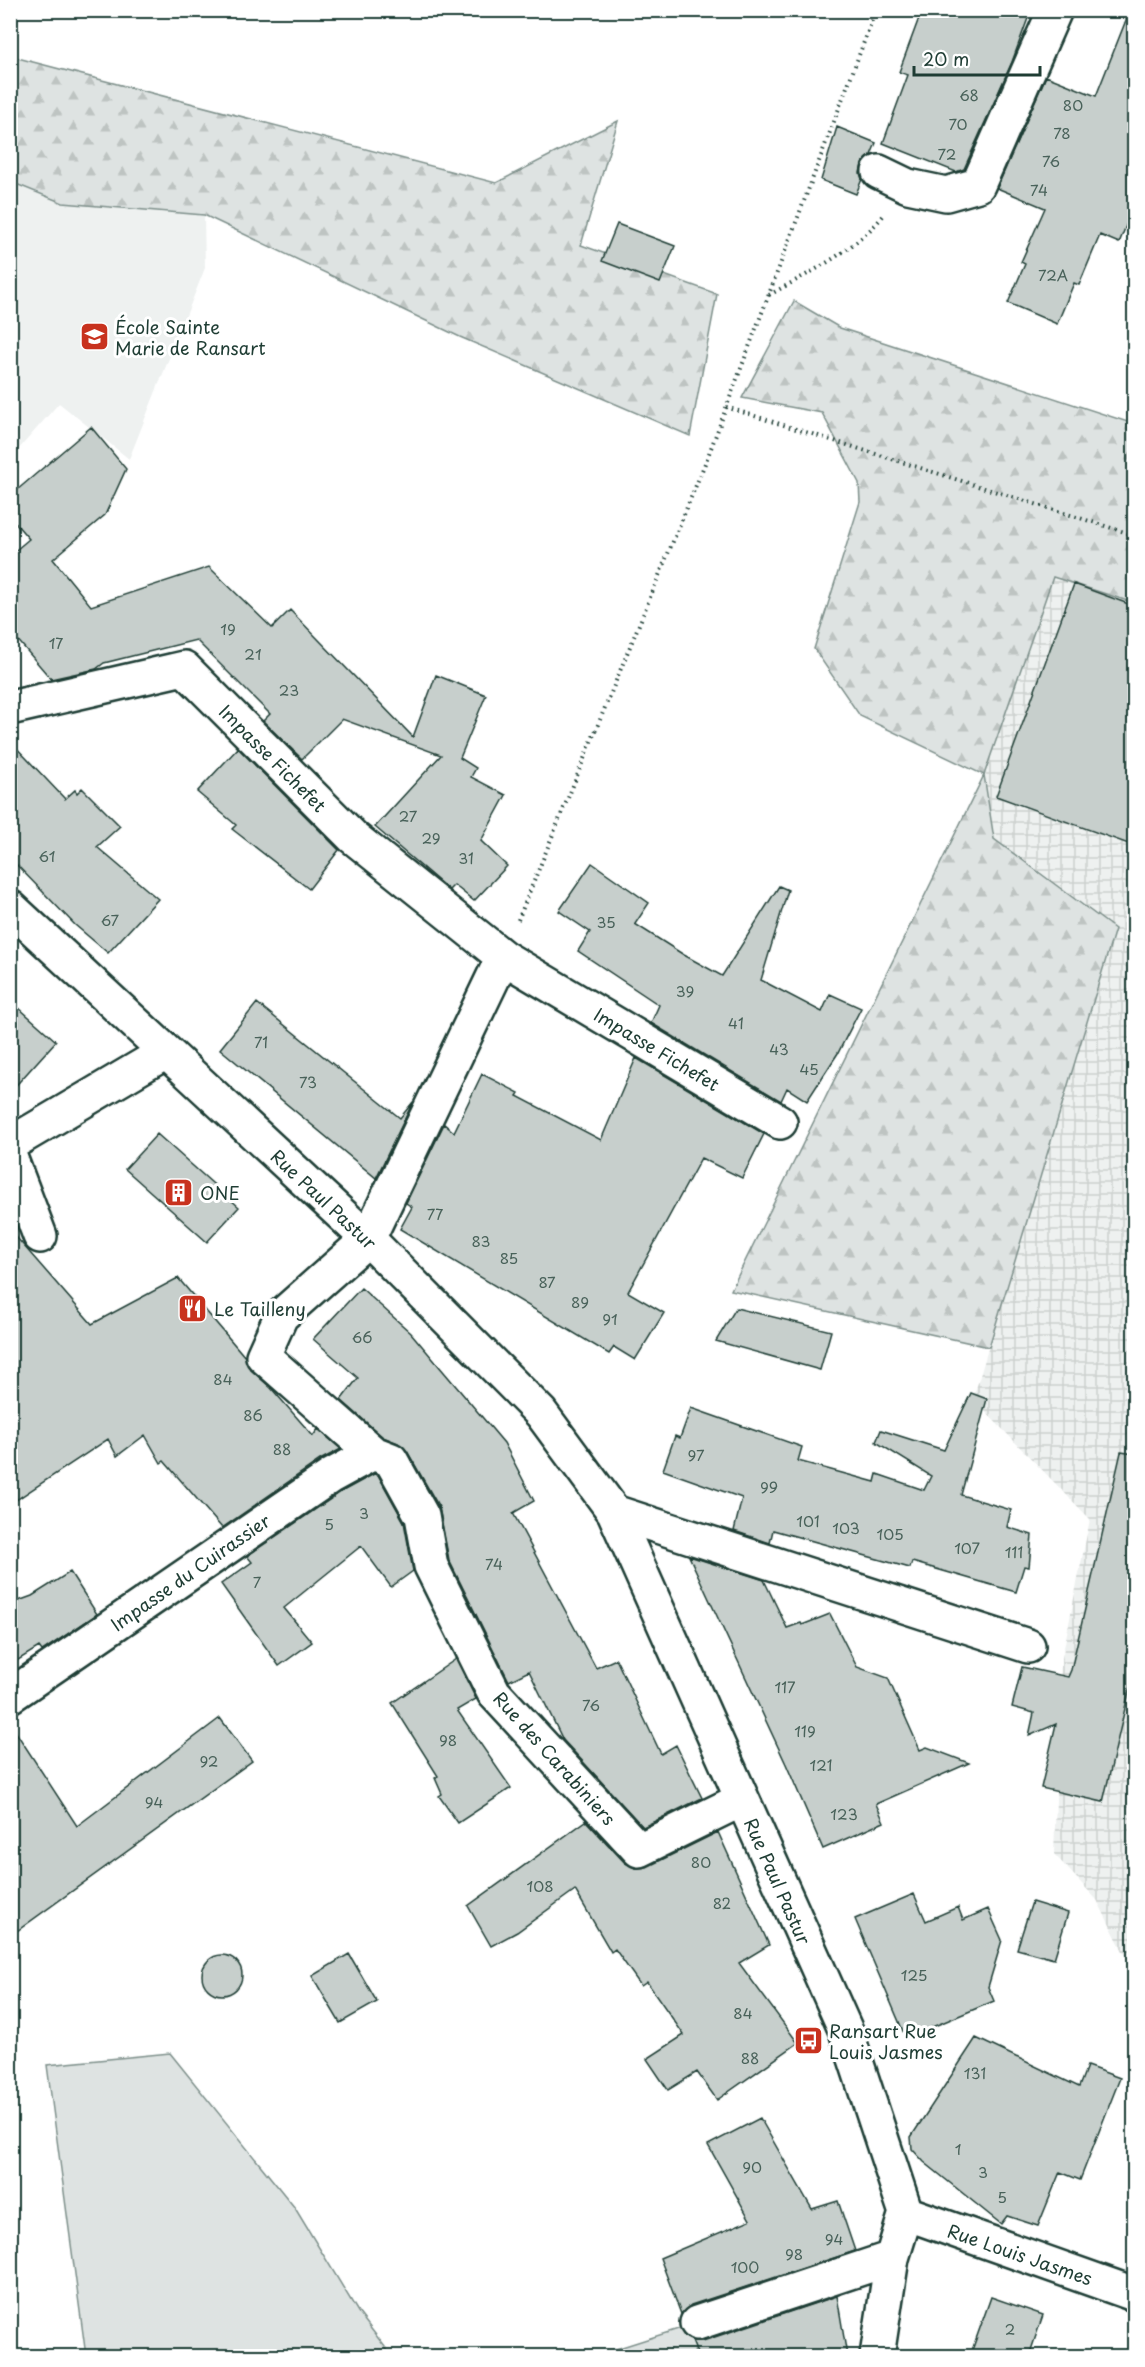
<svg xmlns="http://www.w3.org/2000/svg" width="1145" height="2367" viewBox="0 0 1145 2367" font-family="'Playpen Sans',sans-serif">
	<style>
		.built { fill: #eef1f0 }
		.industrial { fill: url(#industrial-grid) }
		.green { fill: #dee3e2; stroke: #7e908b; stroke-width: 1.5 }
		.forest { fill: url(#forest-firs); stroke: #7e908b; stroke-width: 1.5 }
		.building { fill: #c7cfcc; stroke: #1f3d34; stroke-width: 1.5 }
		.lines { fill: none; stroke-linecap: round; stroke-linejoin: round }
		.minor-casing { stroke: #1f3d34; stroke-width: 38 }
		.path { stroke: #1f3d34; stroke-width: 4; stroke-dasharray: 1.5 4.5; stroke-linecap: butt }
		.minor { stroke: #fff; stroke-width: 33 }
		.labels { text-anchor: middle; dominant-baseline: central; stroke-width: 6; stroke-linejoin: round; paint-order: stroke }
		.number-label { font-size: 15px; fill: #49625a }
		.poi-label { font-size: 18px; fill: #1f3d34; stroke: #fff; text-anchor: start }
		.street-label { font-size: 18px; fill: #1f3d34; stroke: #fff }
	</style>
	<defs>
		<pattern id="industrial-grid" width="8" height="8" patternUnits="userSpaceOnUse" patternTransform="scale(1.5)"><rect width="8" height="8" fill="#eef1f0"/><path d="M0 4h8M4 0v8" fill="none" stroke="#ccd0ce"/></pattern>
		<pattern id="forest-firs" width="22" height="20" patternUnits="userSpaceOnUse" patternTransform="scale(1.5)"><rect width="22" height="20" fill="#dee3e2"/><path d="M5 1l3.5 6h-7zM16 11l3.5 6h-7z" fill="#bec4c2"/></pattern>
	</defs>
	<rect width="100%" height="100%" fill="#fff"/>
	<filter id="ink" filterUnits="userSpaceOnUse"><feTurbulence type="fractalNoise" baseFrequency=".0167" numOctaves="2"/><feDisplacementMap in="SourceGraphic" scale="12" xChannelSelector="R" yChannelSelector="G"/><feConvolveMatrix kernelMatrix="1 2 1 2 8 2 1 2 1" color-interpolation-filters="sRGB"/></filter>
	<g filter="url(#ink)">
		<path class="built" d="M11 182 63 203 204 215 205 268 129 459 59 403 11 458Z"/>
		<path class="industrial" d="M1053 577 1134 603V1963L1127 1959 1097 1900 1054 1854 1061 1663 1090 1519 973 1399 1114 929 994 839 984 775Z"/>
		<path class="green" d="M170 2053 295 2208 358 2312 392 2356H86L47 2065Z
			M697 2323 694 2356H594Z"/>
		<path class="forest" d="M10 56 496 183 618 121 581 245 717 294 690 436 460 337 204 215 63 203 11 182Z
			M794 301 840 328 1134 424V603L1053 577 984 775 994 839 1115 929 989 1347 731 1290 984 775 860 716 814 649 860 502 859 483 822 413 742 398Z"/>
		<path class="building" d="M922 10H1031L1012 62 964 169 956 172 883 143 908 75 899 72Z
			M1130 10H1134V206L1119 243 1100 235 1079 285 1074 283 1057 324 1008 303 1025 264 1021 262 1045 208 997 188 1046 76 1096 96Z
			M837 127 876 143 871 155 862 164 860 173 862 179 856 194 821 180Z
			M617 224 675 246 660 283 602 261Z
			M91 427 126 469 105 515 53 559 91 606 209 567 272 628 290 610 413 737 436 675 486 695 460 758 476 768 471 777 506 795 481 841 507 866 474 901 454 885 449 890 375 827 441 755 342 719 302 759 263 721 270 714 196 640 104 663 96 669 51 679 10 631V555L29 539 10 517V496Z
			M1074 584 1134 606V846L996 796Z
			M10 741 65 799 75 790 77 793 82 788 120 826 97 847 158 899 108 953 75 925 10 858Z
			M238 748 339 850 309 889 232 829 236 825 197 792Z
			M592 863 649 903 635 924 684 955 722 976 779 886 788 890 761 980 822 1012 830 994 861 1008 838 1053 807 1101 787 1088 781 1101 651 1023 659 1005 578 951 590 932 559 911Z
			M10 1000 56 1041 10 1092Z
			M257 1003 400 1118 413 1102 376 1178 220 1049Z
			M636 1058 764 1134 742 1178 701 1158 628 1292 664 1313 635 1360 614 1347 609 1354 400 1229 412 1207 406 1203 444 1124 454 1132 482 1074 519 1093 517 1096 601 1140Z
			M157 1134 239 1207 207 1242 125 1169Z
			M10 1230 92 1324 178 1278 245 1357 251 1370 271 1388 313 1436 318 1429 341 1449 320 1460 222 1528 164 1461 161 1463 145 1435 117 1456 108 1439 10 1504Z
			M361 1288 411 1333 504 1443 534 1501 513 1513 596 1668 616 1659 661 1754 676 1745 702 1798 643 1827 563 1740 529 1671 509 1681 449 1560 439 1507 407 1451 398 1443 383 1437 341 1400 358 1378 313 1339Z
			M736 1308 831 1331 820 1370 716 1341Z
			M971 1393 987 1399 961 1495 1011 1510 1007 1527 1032 1535 1029 1567 1024 1566 1016 1592 912 1562 910 1568 773 1530 770 1543 734 1531 742 1498 663 1470 675 1436 680 1438 691 1408 802 1447 798 1461 875 1482 877 1474 924 1490 931 1476 876 1442 881 1430 944 1450Z
			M1121 1452 1134 1454V1670L1103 1802 1041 1788 1056 1724 1029 1736 1034 1713 1012 1707 1022 1667 1068 1677 1071 1670Z
			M374 1474 378 1475 404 1522 413 1571 391 1587 361 1546 284 1608 312 1642 279 1666 221 1584 252 1562 247 1556 341 1492Z
			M689 1556 764 1580 787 1628 801 1623 802 1625 830 1614 857 1667 888 1678 920 1750 927 1747 969 1763 876 1804 884 1822 823 1849 786 1764Z
			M70 1572 97 1614 42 1651 39 1647 10 1665V1604L32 1596Z
			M456 1659 476 1699 457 1710 511 1788 458 1823 439 1796 442 1794 435 1778 438 1776 392 1703Z
			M220 1718 252 1761 10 1936V1723L77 1826Z
			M586 1821 625 1863 636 1868 647 1867 718 1832 769 1945 739 1963 798 2043 717 2100 697 2072 668 2090 647 2059 684 2035 647 1982 641 1986 615 1949 611 1952 575 1890 517 1932 491 1946 468 1906Z
			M914 1894 926 1921 958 1907 963 1920 988 1909 1002 1940 988 1987 994 2001 906 2038 855 1919Z
			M1032 1902 1068 1913 1054 1959 1017 1949Z
			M349 1954 377 2002 340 2023 312 1976Z
			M202 1975a20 20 0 1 1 40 0a20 20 0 1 1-40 0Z
			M976 2038 1079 2087 1087 2066 1120 2078 1080 2180 1060 2172 1038 2226 1007 2216 1001 2224 924 2162 912 2149 911 2137Z
			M760 2118 812 2209 838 2201 855 2251 691 2305 681 2314 660 2258 750 2220 708 2145Z
			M837 2296 847 2356H698L692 2341H703Z
			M991 2297 1043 2315 1029 2356H970Z"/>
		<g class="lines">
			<defs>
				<path id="minor" d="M879 172 908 186 946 194 978 185 1055 10
					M10 708 184 668 353 837 503 957 780 1122
					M10 907 368 1239 541 1413 614 1512 846 2031 903 2204 906 2213 892 2258 877 2356
					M503 957 368 1239 281 1316 263 1356 373 1453 391 1460 422 1516 431 1566 494 1693 639 1850 741 1800
					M10 1144 166 1052
					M10 1157 40 1236
					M614 1512 1028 1646
					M10 1696 331 1476 373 1453
					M906 2213 1134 2294
					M697 2323 892 2258"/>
			</defs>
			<use href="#minor" class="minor-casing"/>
			<path class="path" d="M769 295C809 273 853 252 883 216
				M726 407 1134 535
				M518 920 708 456 876 10"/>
			<use href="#minor" class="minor"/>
		</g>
	</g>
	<defs>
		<symbol id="school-square" viewBox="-11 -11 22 22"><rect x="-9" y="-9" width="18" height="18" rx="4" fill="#c8321e" stroke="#fff"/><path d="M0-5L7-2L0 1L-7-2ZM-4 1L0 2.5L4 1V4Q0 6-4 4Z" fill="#fff"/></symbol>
		<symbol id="building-square" viewBox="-11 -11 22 22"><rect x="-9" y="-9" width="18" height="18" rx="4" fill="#c8321e" stroke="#fff"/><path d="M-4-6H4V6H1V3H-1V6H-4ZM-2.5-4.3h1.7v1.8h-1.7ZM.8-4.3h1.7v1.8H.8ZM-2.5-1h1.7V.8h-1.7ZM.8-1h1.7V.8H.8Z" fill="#fff"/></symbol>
		<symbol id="restaurant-square" viewBox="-11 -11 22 22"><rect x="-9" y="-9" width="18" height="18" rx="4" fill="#c8321e" stroke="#fff"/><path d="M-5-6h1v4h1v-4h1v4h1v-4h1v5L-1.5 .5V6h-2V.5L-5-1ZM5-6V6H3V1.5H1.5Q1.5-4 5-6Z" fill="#fff"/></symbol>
		<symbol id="bus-square" viewBox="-11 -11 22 22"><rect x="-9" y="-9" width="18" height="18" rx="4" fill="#c8321e" stroke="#fff"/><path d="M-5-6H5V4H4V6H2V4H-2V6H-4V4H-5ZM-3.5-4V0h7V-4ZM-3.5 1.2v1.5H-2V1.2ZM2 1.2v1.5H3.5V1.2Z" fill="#fff"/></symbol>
	</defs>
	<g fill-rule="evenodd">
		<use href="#school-square" x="78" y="320" width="33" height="33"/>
		<use href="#building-square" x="162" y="1176" width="33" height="33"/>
		<use href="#restaurant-square" x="176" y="1292" width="33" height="33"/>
		<use href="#bus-square" x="792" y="2024" width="33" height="33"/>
	</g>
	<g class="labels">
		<g class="number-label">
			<text x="969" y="94">68</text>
			<text x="1073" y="104">80</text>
			<text x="958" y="123">70</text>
			<text x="1062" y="132">78</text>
			<text x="947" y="153">72</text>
			<text x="1051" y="160">76</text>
			<text x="1039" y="189">74</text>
			<text x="1053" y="274">72A</text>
			<text x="228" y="628">19</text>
			<text x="56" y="642">17</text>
			<text x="253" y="653">21</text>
			<text x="289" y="689">23</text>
			<text x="408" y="815">27</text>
			<text x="431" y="837">29</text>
			<text x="47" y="855">61</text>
			<text x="466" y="857">31</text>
			<text x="110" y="919">67</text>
			<text x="606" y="921">35</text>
			<text x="685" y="990">39</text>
			<text x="736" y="1022">41</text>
			<text x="261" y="1041">71</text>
			<text x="779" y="1048">43</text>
			<text x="809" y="1068">45</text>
			<text x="308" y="1081">73</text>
			<text x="435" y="1213">77</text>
			<text x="481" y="1240">83</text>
			<text x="509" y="1257">85</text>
			<text x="547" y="1281">87</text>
			<text x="580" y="1301">89</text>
			<text x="610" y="1318">91</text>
			<text x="362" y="1336">66</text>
			<text x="223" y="1378">84</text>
			<text x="253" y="1414">86</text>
			<text x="282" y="1448">88</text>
			<text x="696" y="1454">97</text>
			<text x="769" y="1486">99</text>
			<text x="364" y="1512">3</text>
			<text x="808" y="1520">101</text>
			<text x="329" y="1523">5</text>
			<text x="846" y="1527">103</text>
			<text x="890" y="1533">105</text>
			<text x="967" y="1547">107</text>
			<text x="1014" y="1551">111</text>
			<text x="494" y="1563">74</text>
			<text x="257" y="1581">7</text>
			<text x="785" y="1686">117</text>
			<text x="591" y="1704">76</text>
			<text x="805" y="1730">119</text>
			<text x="448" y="1739">98</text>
			<text x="209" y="1760">92</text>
			<text x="821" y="1764">121</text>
			<text x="154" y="1801">94</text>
			<text x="844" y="1813">123</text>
			<text x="701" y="1861">80</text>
			<text x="540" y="1885">108</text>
			<text x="722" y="1902">82</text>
			<text x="914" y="1974">125</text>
			<text x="743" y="2012">84</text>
			<text x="750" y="2057">88</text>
			<text x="975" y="2072">131</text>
			<text x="958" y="2148">1</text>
			<text x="752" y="2166">90</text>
			<text x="983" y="2171">3</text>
			<text x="1002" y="2196">5</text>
			<text x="834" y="2238">94</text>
			<text x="794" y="2253">98</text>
			<text x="745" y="2266">100</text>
			<text x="1010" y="2328">2</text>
		</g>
		<g class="poi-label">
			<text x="115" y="326">École Sainte<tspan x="115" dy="21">Marie de Ransart</tspan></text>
			<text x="200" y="1192">ONE</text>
			<text x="214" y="1308">Le Tailleny</text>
			<text x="829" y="2030">Ransart Rue<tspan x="829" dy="21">Louis Jasmes</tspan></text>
		</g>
		<g class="street-label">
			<text transform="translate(273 758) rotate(45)">Impasse Fichefet</text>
			<text transform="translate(657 1049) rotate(31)">Impasse Fichefet</text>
			<text transform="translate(324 1199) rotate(43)">Rue Paul Pastur</text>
			<text transform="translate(190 1572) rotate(-35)">Impasse du Cuirassier</text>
			<text transform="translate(555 1758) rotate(48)">Rue des Carabiniers</text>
			<text transform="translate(778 1881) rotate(66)">Rue Paul Pastur</text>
			<text transform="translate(1020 2254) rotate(19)">Rue Louis Jasmes</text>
		</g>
	</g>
	<rect width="1145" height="2367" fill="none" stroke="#fff" stroke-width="36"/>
	<rect x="18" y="18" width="1109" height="2331" fill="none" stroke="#1f3d34" stroke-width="2" filter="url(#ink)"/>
	<path d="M914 66v9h126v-9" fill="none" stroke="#1f3d34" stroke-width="3"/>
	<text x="923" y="66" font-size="18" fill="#1f3d34" stroke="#ffffff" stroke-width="4.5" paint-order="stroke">20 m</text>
</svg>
